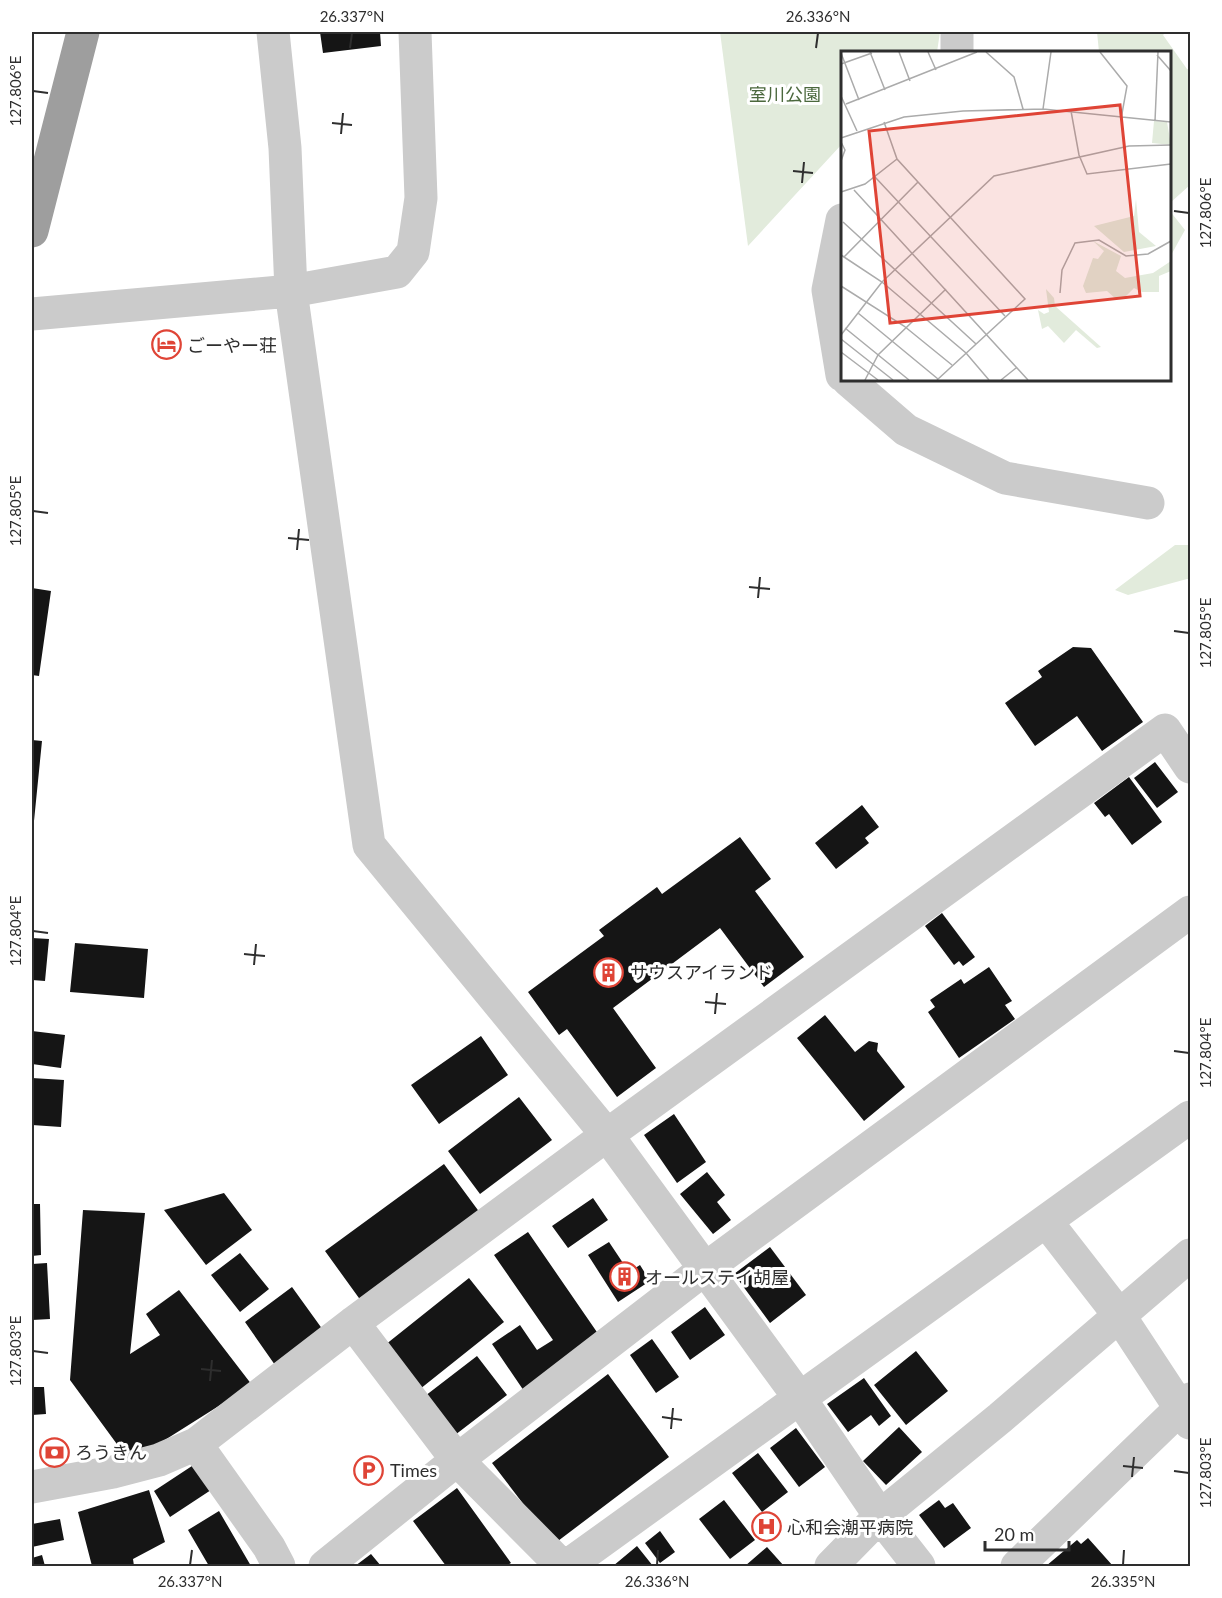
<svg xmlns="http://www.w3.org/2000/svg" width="1222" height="1598" viewBox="0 0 1222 1598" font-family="Lato,'Noto Sans JP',sans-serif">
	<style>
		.green { fill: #e2ebdc }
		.building { fill: #151515 }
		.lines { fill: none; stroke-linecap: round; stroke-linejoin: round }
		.minor { stroke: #cbcbcb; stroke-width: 33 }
		.trunk { stroke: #9e9e9e; stroke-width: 33 }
		.ticks { fill: none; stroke: #2e2e2e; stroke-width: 2 }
		.labels { text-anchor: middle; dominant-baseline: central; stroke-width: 6; stroke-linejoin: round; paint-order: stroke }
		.park-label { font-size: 18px; fill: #4b683d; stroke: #fff }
		.poi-label { font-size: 18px; fill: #2e2e2e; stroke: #fff; text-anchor: start }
		.inset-road { fill: none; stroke: #ababab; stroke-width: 1.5 }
		.view { fill: #df4436; fill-opacity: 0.15; stroke: #df4436; stroke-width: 3 }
		.inset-edge { fill: none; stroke: #2e2e2e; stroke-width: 3 }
		.neatline { fill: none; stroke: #2e2e2e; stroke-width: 2 }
		.ticks-label { font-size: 15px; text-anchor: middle; fill: #2e2e2e }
	</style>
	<rect width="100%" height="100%" fill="#fff"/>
	<path class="green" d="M720 32H940L937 52H842V144L748 246Z
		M1097 32H1166L1163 35 1187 69 1190 70V185L1170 203V52H1099Z
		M1170 211 1185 230 1170 257Z
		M1175 545H1190V579H1187L1128 595 1115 590Z"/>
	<path class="building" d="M320 32H380L381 46 323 53Z
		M32 588 51 591 39 676 32 675Z
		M1073 647 1091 648 1143 722 1102 751 1077 716 1035 746 1005 703 1042 677 1038 671Z
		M32 740 42 741 33 831H32Z
		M1155 762 1178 792 1157 808 1134 778Z
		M1129 777 1162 822 1132 845 1109 814 1105 817 1094 803Z
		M862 805 879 827 865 838 869 843 836 869 815 843Z
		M740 837 771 879 755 891 804 957 764 987 720 928 613 1008 656 1068 617 1097 567 1029 559 1035 528 992 604 936 599 930 657 887 662 894Z
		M942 913 975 957 963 966 959 961 954 965 925 926Z
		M32 938 49 939 45 981 32 980Z
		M75 943 148 949 144 998 70 992Z
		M989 967 1012 1001 1005 1005 1015 1019 959 1058 928 1012 935 1007 930 1000 961 979 964 984Z
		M825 1015 855 1052 869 1041 878 1043 877 1051 905 1087 864 1121 797 1038Z
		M32 1031 65 1035 61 1068 32 1064Z
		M481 1036 508 1075 439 1124 411 1085Z
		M32 1078 64 1080 61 1127 32 1125Z
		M519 1097 552 1140 480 1194 448 1151Z
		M674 1114 706 1162 677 1183 644 1135Z
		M444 1164 483 1217 364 1305 325 1251Z
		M707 1172 725 1195 717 1202 731 1220 713 1234 680 1194Z
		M224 1193 252 1230 206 1265 164 1210Z
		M593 1198 608 1220 568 1248 552 1226Z
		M32 1204H40L41 1255 32 1256Z
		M83 1210 145 1213 130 1354 160 1335 146 1314 179 1290 252 1385 130 1462 70 1380Z
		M528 1232 601 1338 524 1391 492 1344 520 1325 537 1350 553 1340 494 1255Z
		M609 1242 629 1272 640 1265 650 1281 618 1302 588 1255Z
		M770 1247 806 1295 770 1323 734 1274Z
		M240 1253 269 1289 240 1312 211 1275Z
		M47 1263 50 1319 32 1320V1264Z
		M469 1278 504 1322 420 1389 385 1345Z
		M292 1287 323 1330 275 1365 245 1322Z
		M705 1307 725 1335 690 1360 671 1332Z
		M652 1339 679 1377 656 1393 630 1355Z
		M916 1351 948 1391 906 1425 874 1385Z
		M477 1356 507 1395 455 1435 425 1396Z
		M608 1374 669 1457 554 1544 492 1463Z
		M864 1378 891 1416 879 1426 871 1415 848 1432 827 1404Z
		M32 1387H44L46 1414 32 1415Z
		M899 1427 922 1452 886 1485 863 1461Z
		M796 1428 825 1467 799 1487 770 1448Z
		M758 1453 788 1492 762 1512 732 1473Z
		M195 1464 211 1490 170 1517 154 1491Z
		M457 1488 511 1563 506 1566H446L413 1521Z
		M149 1490 165 1542 133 1559 134 1566H92L78 1512Z
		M724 1500 755 1540 730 1559 699 1519Z
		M939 1500 945 1508 953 1503 971 1528 944 1548 919 1515Z
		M219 1511 251 1566H209L188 1530Z
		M60 1519 64 1540 32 1547V1524Z
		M660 1531 675 1552 660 1563 645 1543Z
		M1088 1538 1113 1566H1046L1077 1540 1081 1544Z
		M637 1546 653 1566H613Z
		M767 1547 784 1566H745Z
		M371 1554 381 1566H355Z
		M42 1555 45 1566H32V1558Z"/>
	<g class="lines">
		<path class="minor" d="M273 32 285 148 291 291 369 845 607 1135 801 1400 880 1516 919 1566
			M957 52V32
			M842 220 828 290 842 375
			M32 314 291 291 397 272 413 252 421 198 415 32
			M848 380 906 430 1005 478 1148 503
			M1046 1221 1119 1315 1190 1423
			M353 1323 457 1460 562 1566
			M196 1444 269 1547 279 1566
			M32 1487 113 1472 159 1460 196 1444 353 1323 607 1135 1165 730 1190 767
			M325 1566 457 1460 706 1268 1190 912
			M567 1566 1190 1117
			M831 1566 880 1516 1000 1418 1190 1255
			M1017 1566 1190 1399"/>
		<path class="trunk" d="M32 231 83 32"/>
	</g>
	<path class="ticks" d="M350 48 352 33M816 48 818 33M33 91 48 93M332 123 352 125M341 134 343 113M793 171 813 173M802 183 804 162M1174 211 1189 213M33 511 48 513M288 538 309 540M297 550 299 529M749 587 770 589M758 598 760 577M1174 631 1189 633M33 931 48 933M244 954 265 956M254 965 256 944M705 1002 726 1004M715 1014 717 993M1174 1051 1189 1053M33 1351 48 1353M201 1369 221 1371M210 1381 212 1360M662 1417 682 1420M671 1429 673 1408M1123 1466 1143 1468M1174 1471 1189 1473M1132 1477 1134 1457M190 1565 192 1550M657 1565 658 1550M1123 1565 1124 1550"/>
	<defs>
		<symbol id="hotel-ring" viewBox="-11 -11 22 22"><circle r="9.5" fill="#fff" stroke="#df4436" stroke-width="1.5"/><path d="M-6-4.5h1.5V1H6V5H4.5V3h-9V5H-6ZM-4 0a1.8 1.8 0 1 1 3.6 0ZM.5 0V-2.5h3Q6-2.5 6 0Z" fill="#df4436"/></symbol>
		<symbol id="building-ring" viewBox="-11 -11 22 22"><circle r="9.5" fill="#fff" stroke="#df4436" stroke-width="1.5"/><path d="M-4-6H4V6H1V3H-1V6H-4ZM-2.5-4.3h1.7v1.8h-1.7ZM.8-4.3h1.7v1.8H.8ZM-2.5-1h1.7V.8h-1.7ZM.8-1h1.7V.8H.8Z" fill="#df4436"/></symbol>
		<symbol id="bank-ring" viewBox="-11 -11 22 22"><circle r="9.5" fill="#fff" stroke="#df4436" stroke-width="1.5"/><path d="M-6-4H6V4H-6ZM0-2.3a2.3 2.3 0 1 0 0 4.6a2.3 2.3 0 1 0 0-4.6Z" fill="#df4436"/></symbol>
		<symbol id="parking-ring" viewBox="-11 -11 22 22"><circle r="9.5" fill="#fff" stroke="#df4436" stroke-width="1.5"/><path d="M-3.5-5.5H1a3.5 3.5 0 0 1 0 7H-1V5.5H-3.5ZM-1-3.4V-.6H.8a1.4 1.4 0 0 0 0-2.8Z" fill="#df4436"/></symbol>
		<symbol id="hospital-ring" viewBox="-11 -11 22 22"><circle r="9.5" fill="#fff" stroke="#df4436" stroke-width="1.5"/><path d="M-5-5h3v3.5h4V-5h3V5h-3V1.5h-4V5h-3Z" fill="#df4436"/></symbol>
	</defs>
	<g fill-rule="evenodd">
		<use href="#hotel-ring" x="150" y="328" width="33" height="33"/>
		<use href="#building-ring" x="592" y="956" width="33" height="33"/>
		<use href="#building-ring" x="608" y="1260" width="33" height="33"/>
		<use href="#bank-ring" x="38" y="1436" width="33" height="33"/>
		<use href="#parking-ring" x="352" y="1454" width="33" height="33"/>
		<use href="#hospital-ring" x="750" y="1510" width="33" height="33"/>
	</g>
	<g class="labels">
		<g class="park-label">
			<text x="785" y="94">室川公園</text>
		</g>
		<g class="poi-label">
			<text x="187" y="345">ごーやー荘</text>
			<text x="630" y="972">サウスアイランド</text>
			<text x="645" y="1277">オールステイ胡屋</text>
			<text x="75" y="1452">ろうきん</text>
			<text x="390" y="1470">Times</text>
			<text x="787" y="1527">心和会潮平病院</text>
		</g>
	</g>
	<g transform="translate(841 51)">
		<rect width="330" height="330" fill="#fff"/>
		<path d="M313 70 326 71 330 94 311 92ZM295 148 298 181 315 195 283 201 253 175 293 165ZM252 190 280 205 275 220 284 227 312 222 330 210V220L318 225V241H301L293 237 284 246 275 248 266 240 245 242 242 235 252 207 257 208 263 200ZM205 238 213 247 214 255 260 296 256 297 235 279 223 292 207 275 201 278 197 259 203 263 208 261Z" fill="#e2ebdc"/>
		<path class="inset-road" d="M29 1 44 39M58 1 69 30M87 1 95 19M145 1 173 26 182 58M259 1 286 35 280 68M0 2 18 49M316 4 330 20M0 13 31 2M0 45 16 80M5 53 136 1M202 58 210 1M230 60 238 104 246 123 330 113M314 70 317 1M43 71 56 108 184 248 96 329M0 87 63 66 122 60 202 58 330 71M0 91 4 99 0 110M34 126 164 265M13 139 187 329M0 141 24 133 56 108M2 171 135 293M0 204 41 231 125 302 148 329M3 206 77 131M0 235 63 275 111 314M219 242 221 219 234 192 258 189 285 205 307 203 330 190M17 262 97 328M4 277 68 329M0 284 41 231 153 125 288 95 330 94M0 288 52 329M0 301 37 329M24 329 37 304 105 238M160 329 175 317"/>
		<path class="view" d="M279 54 299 245 49 272 28 80Z"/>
		<rect width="330" height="330" class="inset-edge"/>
	</g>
	<rect width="1222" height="1598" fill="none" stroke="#ffffff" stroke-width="66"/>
	<path d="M985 1541v9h84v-9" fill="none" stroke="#2e2e2e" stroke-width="3"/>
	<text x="994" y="1541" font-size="18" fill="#2e2e2e" stroke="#ffffff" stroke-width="4.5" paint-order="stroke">20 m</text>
	<rect x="33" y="33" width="1156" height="1532" class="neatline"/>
	<g class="ticks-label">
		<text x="352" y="22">26.337°N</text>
		<text x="818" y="22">26.336°N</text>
		<text transform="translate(16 91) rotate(-90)" y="5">127.806°E</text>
		<text transform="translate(1206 213) rotate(-90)" y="5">127.806°E</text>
		<text transform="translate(16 511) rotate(-90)" y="5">127.805°E</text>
		<text transform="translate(1206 633) rotate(-90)" y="5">127.805°E</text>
		<text transform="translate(16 931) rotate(-90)" y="5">127.804°E</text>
		<text transform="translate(1206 1053) rotate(-90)" y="5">127.804°E</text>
		<text transform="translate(16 1351) rotate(-90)" y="5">127.803°E</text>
		<text transform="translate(1206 1473) rotate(-90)" y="5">127.803°E</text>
		<text x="190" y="1587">26.337°N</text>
		<text x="657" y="1587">26.336°N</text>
		<text x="1123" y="1587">26.335°N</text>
	</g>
</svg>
